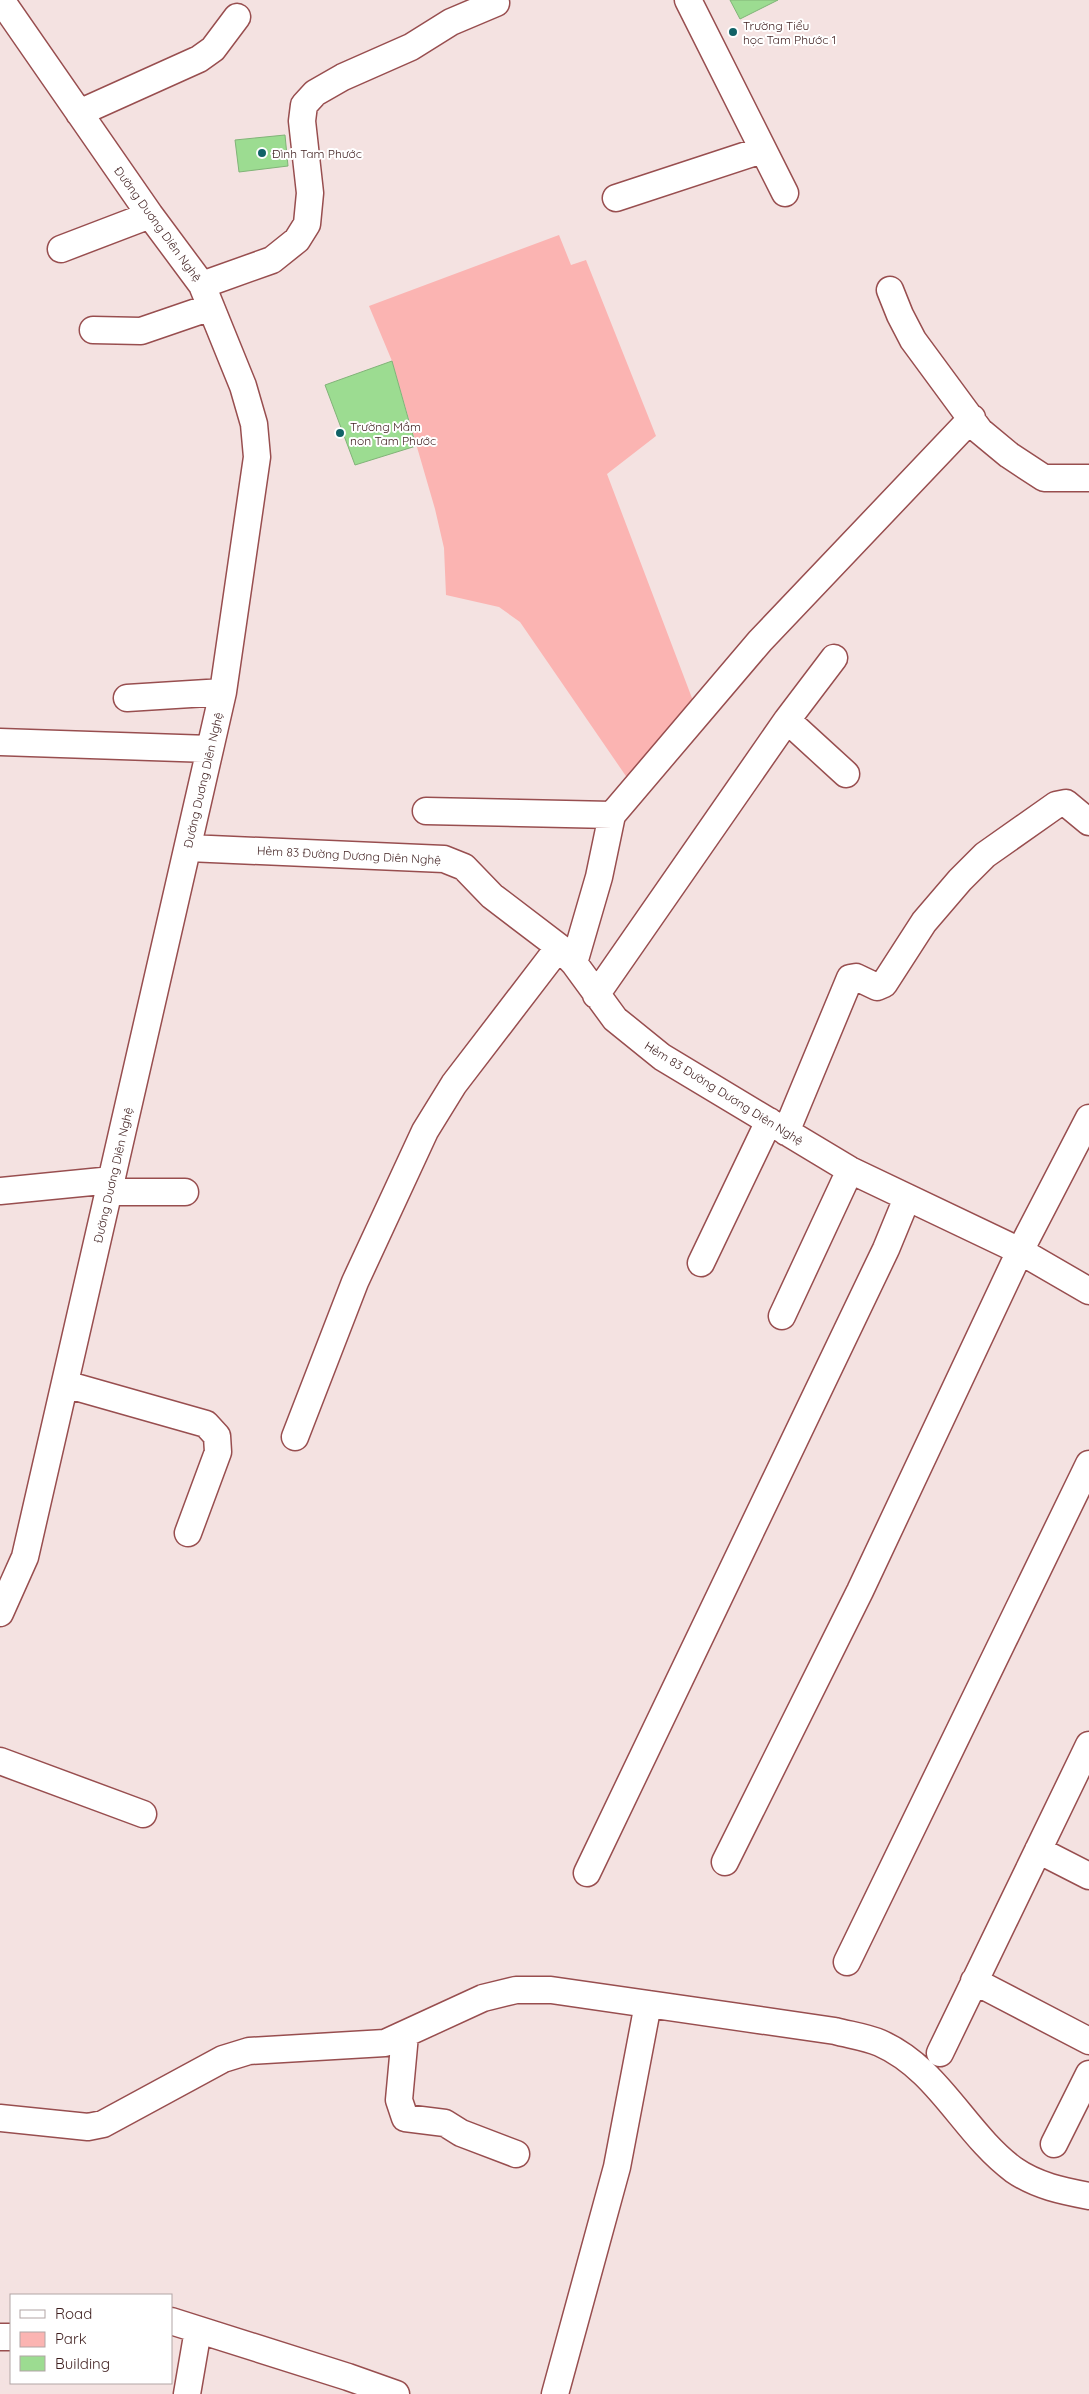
<svg xmlns="http://www.w3.org/2000/svg" width="1089" height="2394" viewBox="0 0 1089 2394" font-family="Quicksand,sans-serif">
	<style>
		.green { fill: #fbb4b2 }
		.building { fill: #9cdc91; stroke: #81b378 }
		.lines { fill: none; stroke-linecap: round; stroke-linejoin: round }
		.minor-casing { stroke: #984e4f; stroke-width: 29 }
		.minor { stroke: #fff; stroke-width: 26 }
		.poi-dot { fill: #116267; stroke: #fff; stroke-width: 2 }
		.labels { text-anchor: middle; dominant-baseline: central; stroke-width: 4; stroke-linejoin: round; paint-order: stroke }
		.poi-label { font-size: 12px; fill: #3e1e1e; stroke: #fff; text-anchor: start }
		.street-label { font-size: 12px; fill: #3e1e1e; stroke: #fff }
	</style>
	<rect width="100%" height="100%" fill="#f4e2e1"/>
	<path class="green" d="M559 235 571 265 586 260 656 436 607 474 695 706 630 782 520 622 499 607 446 595 444 548 435 509 392 361 369 306Z"/>
	<path class="building" d="M730 0H778L740 19Z
		M285 135 288 166 239 172 235 140Z
		M392 361 416 446 355 465 325 385Z"/>
	<g class="lines">
		<defs>
			<path id="minor" d="M688 0 785 193
				M79 113 199 59 213 49 237 17
				M616 198 762 150
				M61 249 150 215
				M202 285 272 260 297 240 307 224 310 193 302 121 304 105 315 93 343 77 411 47 451 22 496 3
				M890 290 900 315 913 340 980 431 1009 455 1044 478H1089
				M93 330 141 331 211 307
				M127 698 223 692
				M787 720 846 774
				M0 742 210 749
				M426 811 612 815
				M188 848 444 859 464 867 492 896 559 947 574 963 615 1019 662 1057 850 1170 1020 1251 1089 1291
				M574 963 599 877 612 815 760 641 972 418
				M596 995 787 720 834 658
				M786 1132 850 978 856 977 877 987 884 984 924 922 960 880 985 855 1056 805 1066 803 1089 822
				M0 1191 112 1180
				M109 1192H185
				M701 1263 769 1121
				M782 1316 850 1170
				M65 1384 206 1424 217 1436 218 1452 188 1533
				M295 1437 355 1282 425 1131 454 1084 559 947
				M0 1613 25 1557 210 749 223 692 257 457 254 424 243 386 202 285 150 215 1 0
				M0 1761 143 1814
				M1038 1850 1089 1876
				M725 1862 860 1591 1020 1251 1089 1118
				M587 1873 886 1249 907 1198
				M847 1962 1089 1464
				M974 1981 1089 2041
				M405 2035 399 2100 405 2118 445 2123 461 2133 516 2154
				M940 2053 1089 1745
				M0 2118 88 2127 103 2124 223 2059 249 2051 385 2043 483 1998 516 1990H551L835 2031C850 2035 866 2037 880 2043 939 2069 964 2133 1014 2170 1037 2186 1063 2191 1089 2196
				M1054 2144 1089 2074
				M171 2321 348 2377 396 2394
				M0 2337H11
				M187 2394 198 2330
				M555 2394 617 2167 648 2004"/>
		</defs>
		<use href="#minor" class="minor-casing"/>
		<use href="#minor" class="minor"/>
	</g>
	<g class="poi-dot">
		<circle cx="733" cy="32" r="5"/>
		<circle cx="262" cy="153" r="5"/>
		<circle cx="340" cy="433" r="5"/>
	</g>
	<g class="labels">
		<g class="poi-label">
			<text x="743" y="25">Trường Tiểu<tspan x="743" dy="14">học Tam Phước 1</tspan></text>
			<text x="272" y="153">Đình Tam Phước</text>
			<text x="350" y="426">Trường Mầm<tspan x="350" dy="14">non Tam Phước</tspan></text>
		</g>
		<g class="street-label">
			<text transform="translate(158 224) rotate(54)">Đường Duơng Diên Nghệ</text>
			<text transform="translate(203 780) rotate(-77)">Đường Duơng Diên Nghệ</text>
			<text transform="translate(349 855) rotate(3)">Hẻm 83 Đường Dương Diên Nghệ</text>
			<text transform="translate(724 1093) rotate(32)">Hẻm 83 Đường Dương Diên Nghệ</text>
			<text transform="translate(113 1175) rotate(-77)">Đường Duơng Diên Nghệ</text>
		</g>
	</g>
	<rect x="10" y="2294" width="162" height="90" fill="#ffffff" stroke="#b2a5a5"/>
	<rect x="20" y="2310" width="25" height="8" fill="#ffffff" stroke="#b2a5a5"/>
	<text x="55" y="2319" font-size="15" fill="#3e1e1e">Road</text>
	<rect x="20" y="2332" width="25" height="15" fill="#fbb4b2" stroke="#b2a5a5"/>
	<text x="55" y="2344" font-size="15" fill="#3e1e1e">Park</text>
	<rect x="20" y="2356" width="25" height="15" fill="#9cdc91" stroke="#b2a5a5"/>
	<text x="55" y="2369" font-size="15" fill="#3e1e1e">Building</text>
</svg>
